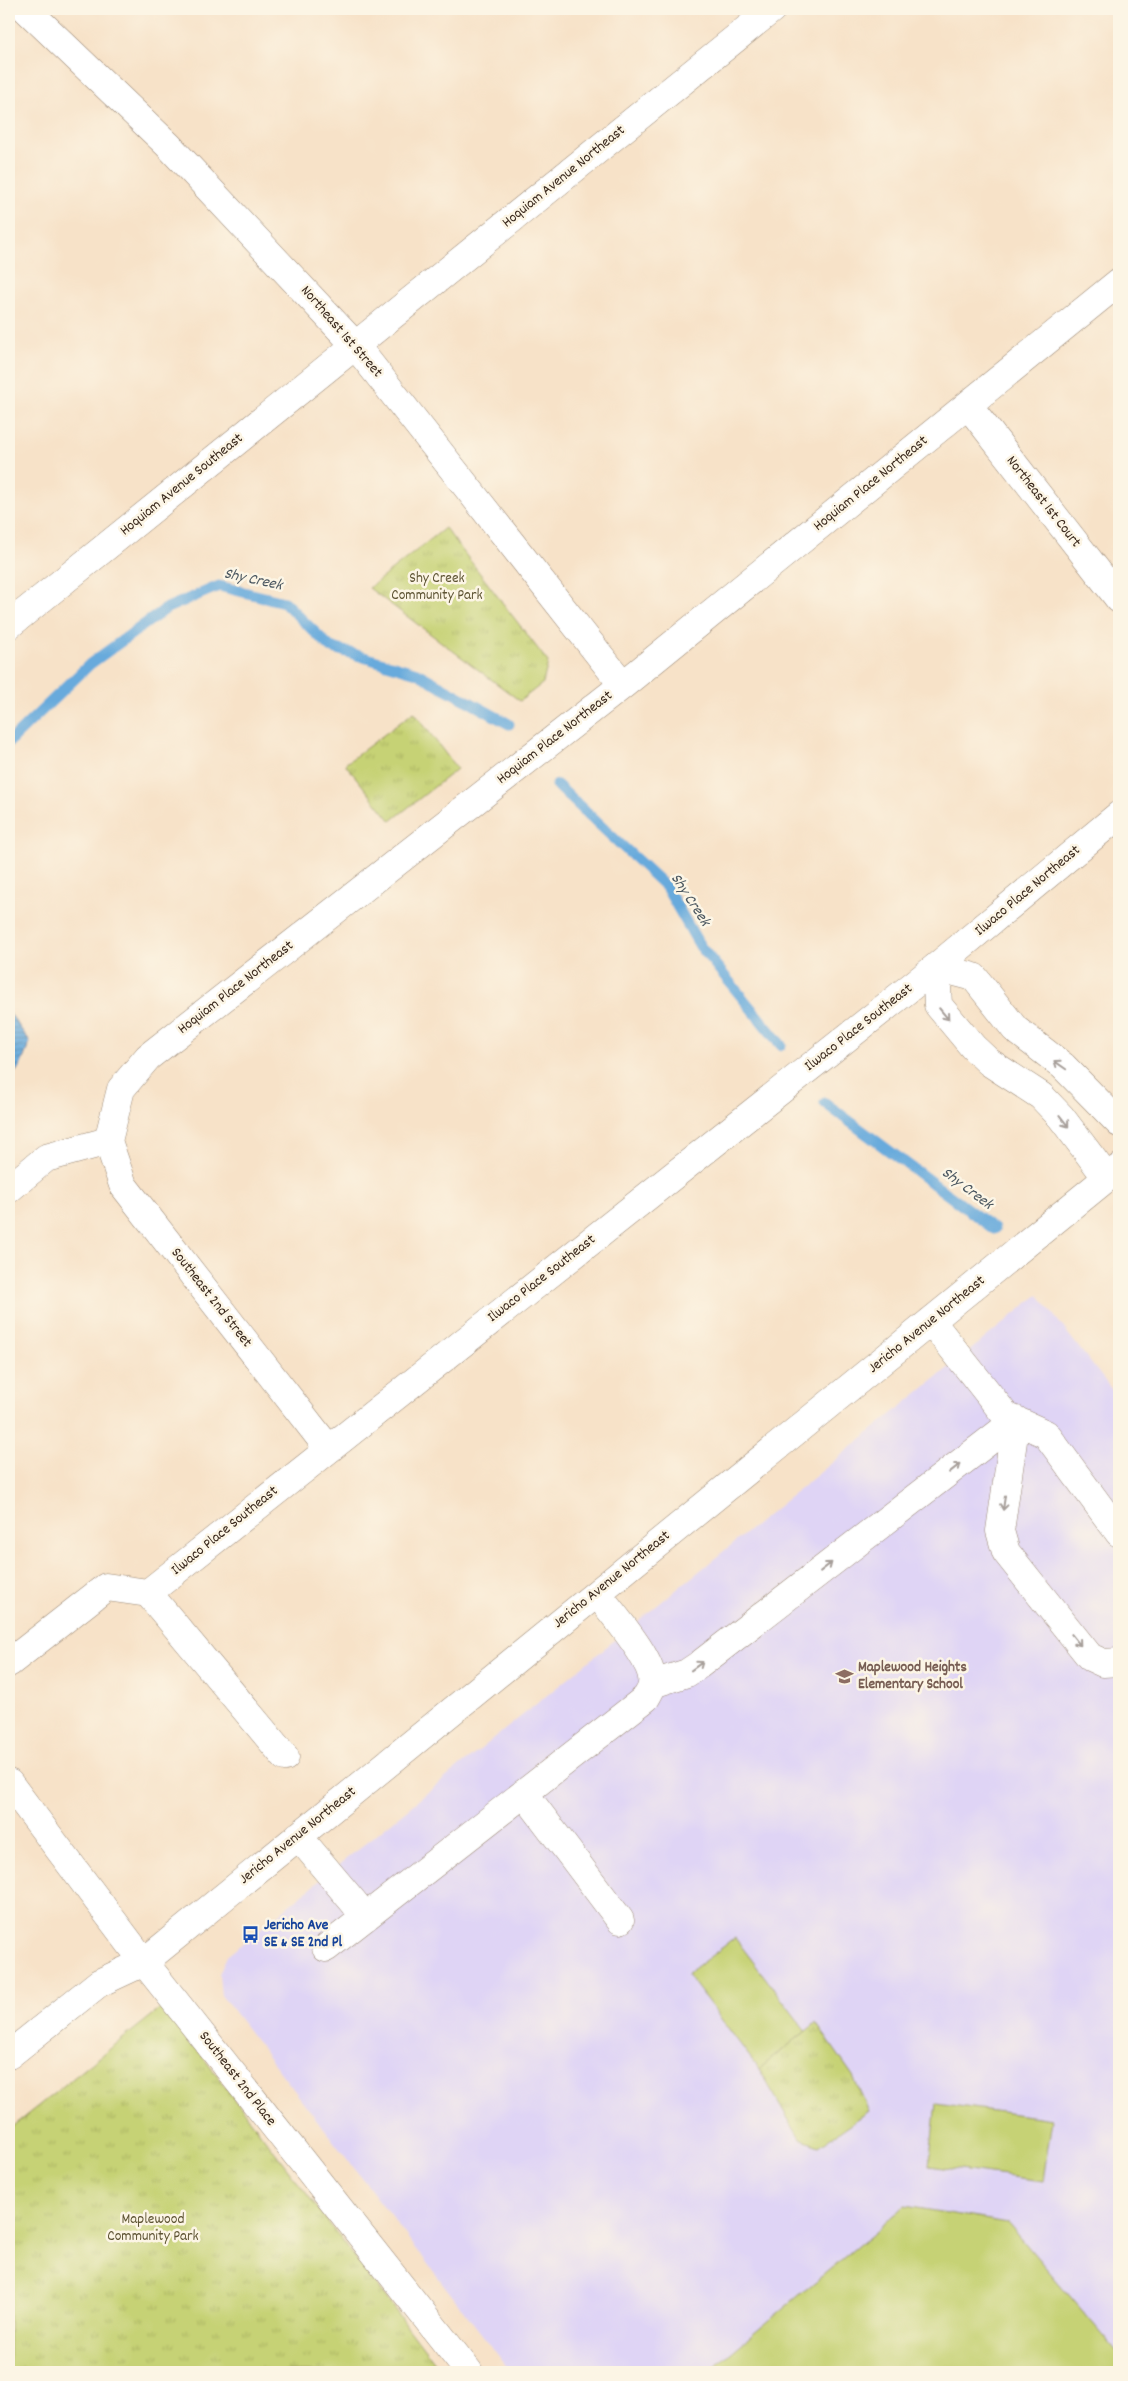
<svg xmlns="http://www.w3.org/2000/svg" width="1128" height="2381" viewBox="0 0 1128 2381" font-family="Dekko,sans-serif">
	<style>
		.built { fill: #dfd4f5 }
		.grass { fill: url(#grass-tufts); stroke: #807e49 }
		.garden { fill: #c6d274; stroke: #807e49 }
		.water { fill: url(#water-rules); stroke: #526a7d }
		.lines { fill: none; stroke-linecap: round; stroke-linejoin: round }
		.stream { stroke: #68aadc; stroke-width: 11 }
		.minor-casing { stroke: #998673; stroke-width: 29 }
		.minor { stroke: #fff; stroke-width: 28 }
		.oneway { stroke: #a79f9a }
		.labels { text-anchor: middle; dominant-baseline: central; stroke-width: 5; stroke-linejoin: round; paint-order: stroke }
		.street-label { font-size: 15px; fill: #3b2a1e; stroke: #fcf5e5 }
		.park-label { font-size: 15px; fill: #5e5434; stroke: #fcf5e5 }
		.education-label { font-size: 15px; font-weight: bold; fill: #785e54; stroke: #fcf5e5; text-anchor: start }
		.transit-label { font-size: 15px; font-weight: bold; fill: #164399; stroke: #fcf5e5; text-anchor: start }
		.water-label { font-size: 16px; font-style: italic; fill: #4b5760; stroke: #fcf5e5 }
	</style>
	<defs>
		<pattern id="grass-tufts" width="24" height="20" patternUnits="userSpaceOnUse" patternTransform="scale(1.25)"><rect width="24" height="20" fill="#c6d274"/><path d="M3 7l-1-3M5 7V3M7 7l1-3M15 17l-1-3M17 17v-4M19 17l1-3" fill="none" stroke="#abb464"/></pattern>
		<pattern id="water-rules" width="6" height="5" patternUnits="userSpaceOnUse" patternTransform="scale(1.25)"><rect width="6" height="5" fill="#68aadc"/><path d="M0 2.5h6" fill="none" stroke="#578bb2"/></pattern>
	</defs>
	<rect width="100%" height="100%" fill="#fcf5e5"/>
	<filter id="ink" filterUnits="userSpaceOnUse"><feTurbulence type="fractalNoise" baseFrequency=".02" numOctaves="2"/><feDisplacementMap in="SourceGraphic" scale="10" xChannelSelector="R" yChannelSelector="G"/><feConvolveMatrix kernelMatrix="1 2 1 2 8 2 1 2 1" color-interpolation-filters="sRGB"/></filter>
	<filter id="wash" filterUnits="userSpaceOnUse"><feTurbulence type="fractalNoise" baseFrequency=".0096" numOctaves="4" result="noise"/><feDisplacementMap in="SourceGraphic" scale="20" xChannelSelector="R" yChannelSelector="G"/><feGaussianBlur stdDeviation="1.12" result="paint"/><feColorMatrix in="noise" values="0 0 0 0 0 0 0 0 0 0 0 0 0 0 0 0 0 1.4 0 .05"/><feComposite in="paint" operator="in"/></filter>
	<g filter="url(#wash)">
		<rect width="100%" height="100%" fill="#f7e2c8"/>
		<path class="built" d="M1038 1295 1119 1399V2372H511L221 1995 219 1975 227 1956Z"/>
		<path class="grass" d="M445 528 548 662 543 683 520 701 369 588Z
			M414 712 457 769 391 821 345 764Z
			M164 2006 442 2372H9V2129Z
			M816 2023 853 2076 869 2111 819 2146 800 2139 759 2069Z"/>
		<path class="garden" d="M735 1938 806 2031 759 2069 687 1974Z
			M936 2103 1052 2119 1043 2181 929 2166Z
			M905 2206 1008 2223 1119 2354V2372H708Z"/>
		<path class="water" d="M9 1012 30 1042 20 1067 9 1079Z"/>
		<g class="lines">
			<path class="stream" d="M9 742 90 664 167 608 219 586 284 602 330 647 417 673 509 724
				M557 785 666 887 700 946 781 1045
				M825 1103 994 1229"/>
		</g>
	</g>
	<g filter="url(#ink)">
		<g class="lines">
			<defs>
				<path id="minor" d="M26 9 168 145 355 345 623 685
					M968 405 1119 599
					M9 625 772 9
					M936 967 938 1005 973 1047 989 1062 1041 1096 1061 1117 1107 1178
					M936 967 974 977 1015 1029 1063 1066 1119 1123
					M108 1141 123 1185 328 1448
					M9 1189 46 1158 108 1141 121 1089 148 1057 623 685 1119 282
					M931 1321 1006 1416 1046 1434 1119 1533
					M1016 1420 1000 1531 1006 1552 1090 1657 1103 1663 1119 1662
					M148 1593 936 967 1119 815
					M9 1663 106 1587 148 1593 285 1757
					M653 1684 687 1673 699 1665 1016 1420
					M9 1783 144 1962 469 2372
					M524 1793 620 1920
					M298 1836 366 1917
					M326 1948 646 1698C648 1694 652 1689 652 1684 656 1662 610 1611 597 1593
					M9 2055 99 1983 144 1962 1119 1168"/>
			</defs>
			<use href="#minor" class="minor-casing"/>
			<use href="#minor" class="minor"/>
		</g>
		<defs><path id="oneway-shaft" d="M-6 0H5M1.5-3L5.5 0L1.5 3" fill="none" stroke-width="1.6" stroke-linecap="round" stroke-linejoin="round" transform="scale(1.25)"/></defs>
		<g class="oneway">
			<use href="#oneway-shaft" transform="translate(944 1014) rotate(50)"/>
			<use href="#oneway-shaft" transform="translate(1060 1065) rotate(-145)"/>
			<use href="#oneway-shaft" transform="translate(1064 1121) rotate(52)"/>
			<use href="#oneway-shaft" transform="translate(955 1468) rotate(-38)"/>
			<use href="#oneway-shaft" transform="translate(1004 1503) rotate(98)"/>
			<use href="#oneway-shaft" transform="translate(826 1567) rotate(-38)"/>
			<use href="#oneway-shaft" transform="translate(1076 1640) rotate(51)"/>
			<use href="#oneway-shaft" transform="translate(697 1666) rotate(-36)"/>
		</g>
	</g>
	<defs>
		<symbol id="school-bare" viewBox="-9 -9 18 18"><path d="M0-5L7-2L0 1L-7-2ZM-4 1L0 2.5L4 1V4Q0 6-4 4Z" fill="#8d6e63" stroke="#fcf5e5" stroke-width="2.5" paint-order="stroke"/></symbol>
		<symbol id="bus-bare" viewBox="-9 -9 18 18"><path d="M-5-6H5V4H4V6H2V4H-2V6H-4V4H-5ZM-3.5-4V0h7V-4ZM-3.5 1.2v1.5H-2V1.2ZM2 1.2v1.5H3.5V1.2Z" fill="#1a4fb4" stroke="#fcf5e5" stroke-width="2.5" paint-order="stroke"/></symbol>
	</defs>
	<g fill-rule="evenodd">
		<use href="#school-bare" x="832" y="1664" width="25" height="25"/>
		<use href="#bus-bare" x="238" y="1922" width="25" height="25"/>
	</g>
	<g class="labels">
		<g class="street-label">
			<text transform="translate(564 177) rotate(-39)">Hoquiam Avenue Northeast</text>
			<text transform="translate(341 332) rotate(49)">Northeast 1st Street</text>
			<text transform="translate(871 484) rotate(-39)">Hoquiam Place Northeast</text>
			<text transform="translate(182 485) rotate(-39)">Hoquiam Avenue Southeast</text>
			<text transform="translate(1043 502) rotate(52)">Northeast 1st Court</text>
			<text transform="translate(555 738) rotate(-38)">Hoquiam Place Northeast</text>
			<text transform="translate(1028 891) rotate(-40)">Ilwaco Place Northeast</text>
			<text transform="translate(236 988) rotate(-38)">Hoquiam Place Northeast</text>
			<text transform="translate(859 1028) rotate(-38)">Ilwaco Place Southeast</text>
			<text transform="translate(542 1279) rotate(-38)">Ilwaco Place Southeast</text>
			<text transform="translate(211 1298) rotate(52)">Southeast 2nd Street</text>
			<text transform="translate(927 1325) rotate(-39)">Jericho Avenue Northeast</text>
			<text transform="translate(225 1531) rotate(-39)">Ilwaco Place Southeast</text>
			<text transform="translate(612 1580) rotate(-39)">Jericho Avenue Northeast</text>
			<text transform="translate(298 1836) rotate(-39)">Jericho Avenue Northeast</text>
			<text transform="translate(237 2079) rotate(52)">Southeast 2nd Place</text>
		</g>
		<g class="park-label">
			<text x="437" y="579">Shy Creek<tspan x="437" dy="17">Community Park</tspan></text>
			<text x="153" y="2220">Maplewood<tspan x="153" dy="17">Community Park</tspan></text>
		</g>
		<g class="education-label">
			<text x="858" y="1668">Maplewood Heights<tspan x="858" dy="17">Elementary School</tspan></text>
		</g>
		<g class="transit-label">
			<text x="264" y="1926">Jericho Ave<tspan x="264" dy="17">SE &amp; SE 2nd Pl</tspan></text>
		</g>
		<g class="water-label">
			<text transform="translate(253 580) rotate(12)">Shy Creek</text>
			<text transform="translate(690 900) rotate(57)">Shy Creek</text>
			<text transform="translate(967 1189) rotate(37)">Shy Creek</text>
		</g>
	</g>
	<rect width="1128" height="2381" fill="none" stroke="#fcf5e5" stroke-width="30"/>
</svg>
